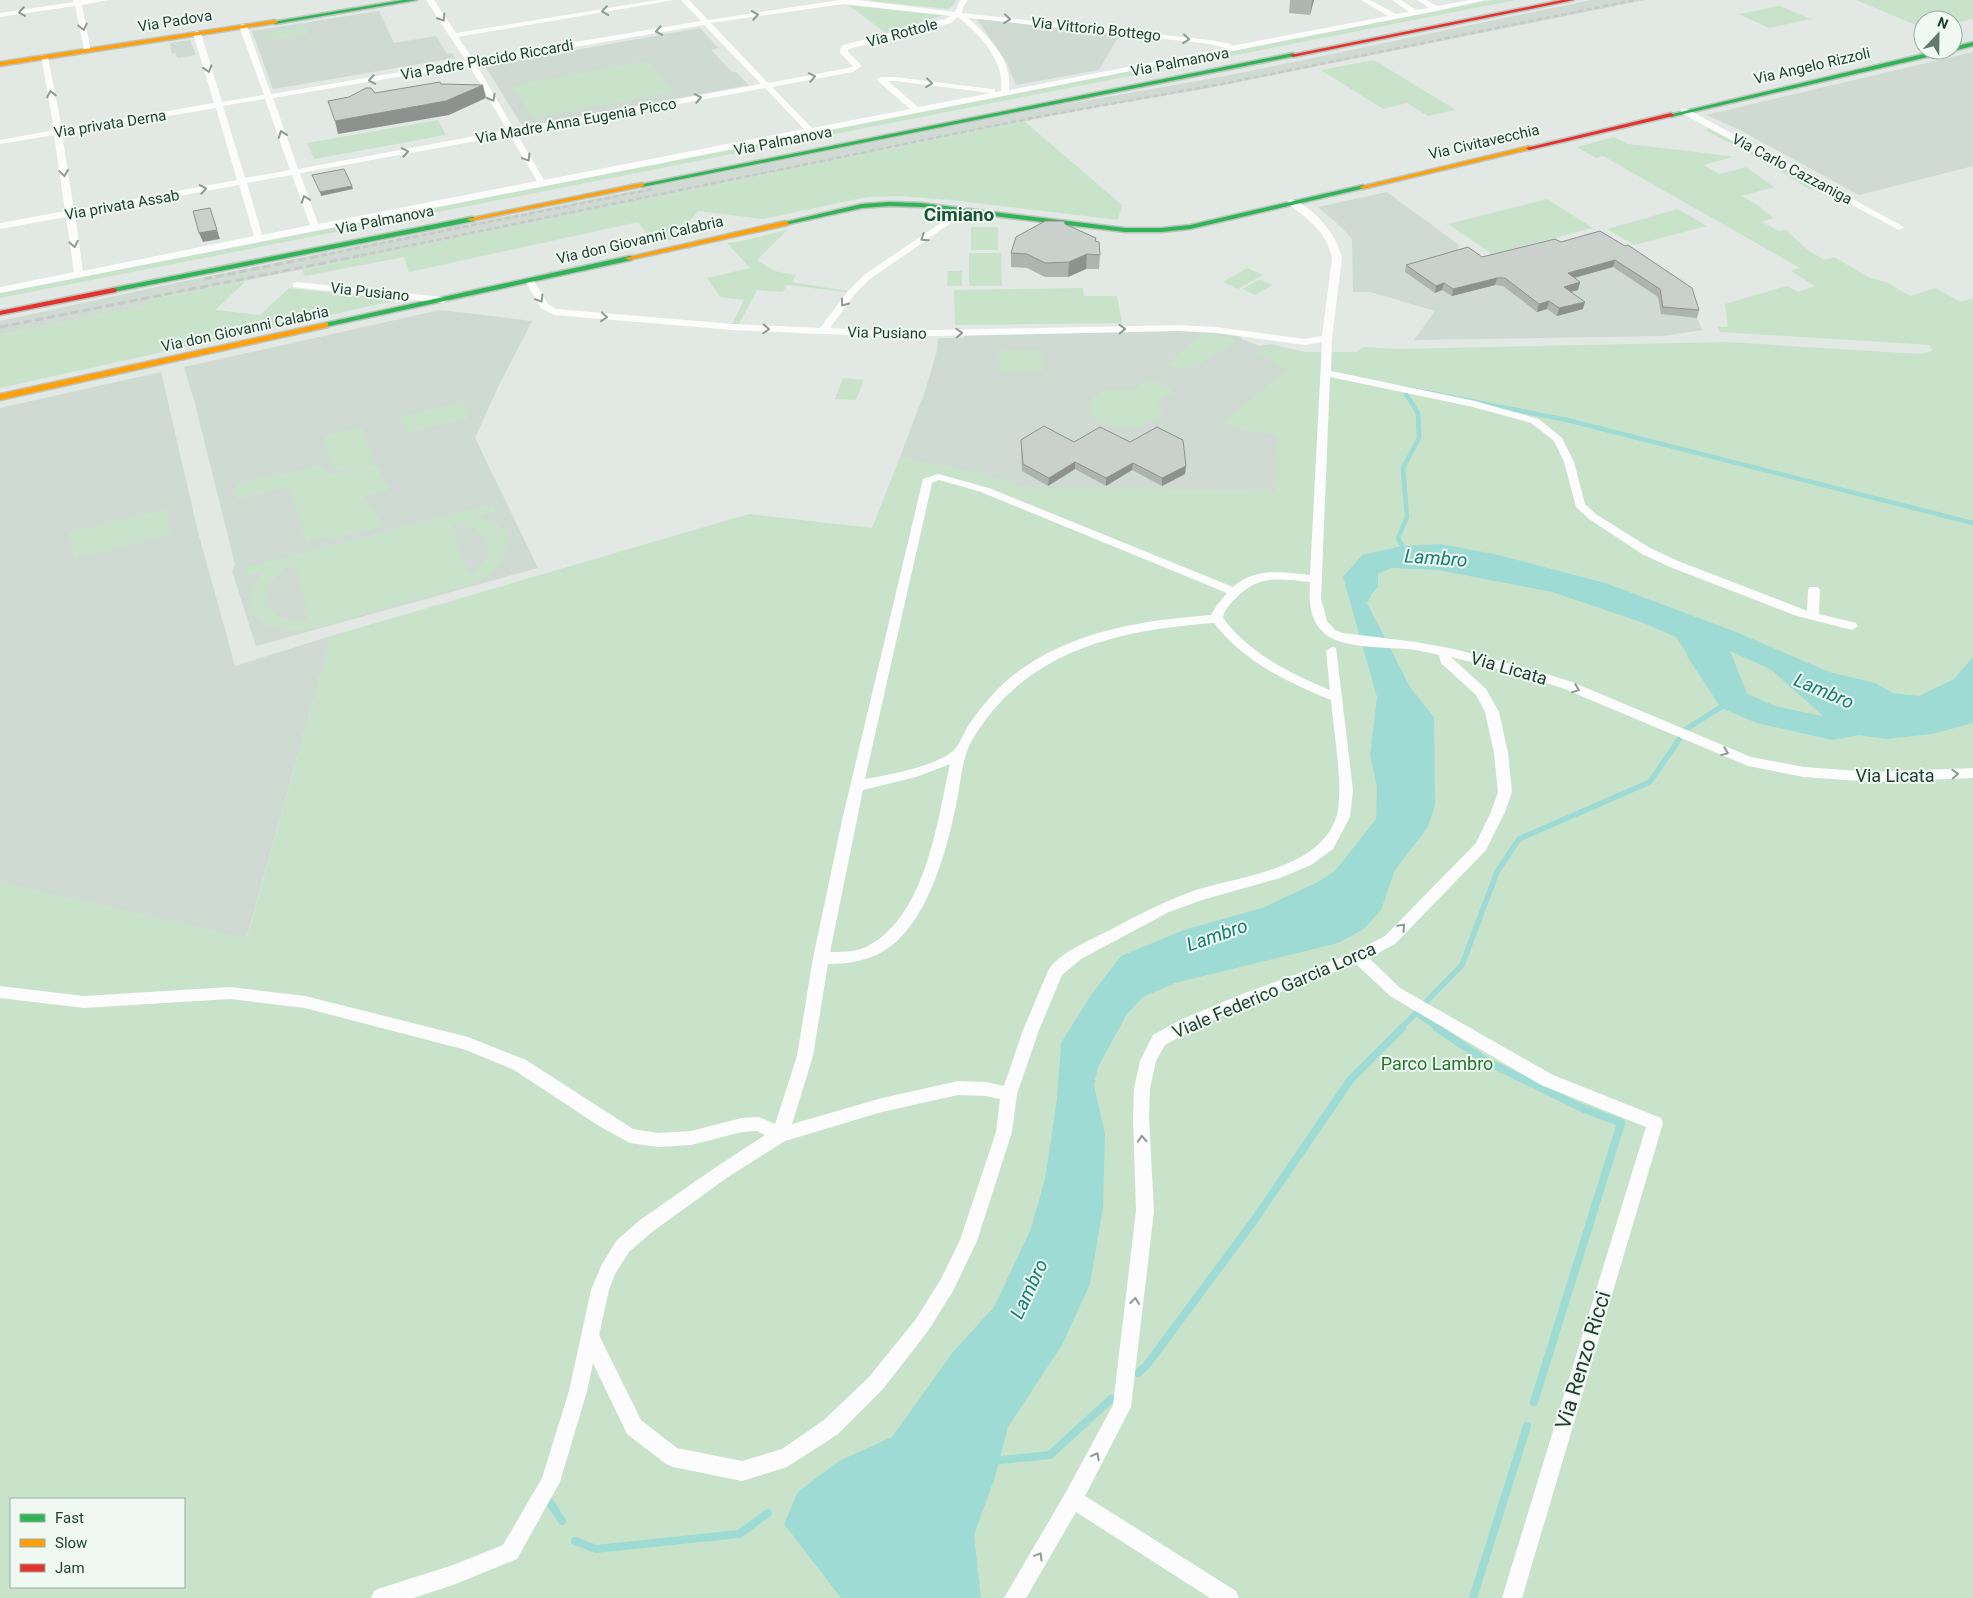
<svg xmlns="http://www.w3.org/2000/svg" width="1973" height="1598" viewBox="0 0 1973 1598" font-family="Roboto,sans-serif">
	<style>
		.built { fill: #cfdad2 }
		.green { fill: #c9e3ca; fill-rule: evenodd }
		.water { fill: #9edbd4 }
		.lines { fill: none; stroke-linecap: round; stroke-linejoin: round }
		.stream-far2 { stroke: #9edbd4; stroke-width: 4.5 }
		.stream-far1 { stroke: #9edbd4; stroke-width: 5.5 }
		.stream { stroke: #9edbd4; stroke-width: 8 }
		.river { fill: #9edbd4; fill-rule: evenodd }
		.fast-casing { stroke: #bbc5be; stroke-width: 3 }
		.slow-casing { stroke: #bbc5be; stroke-width: 3 }
		.jam-casing { stroke: #bbc5be; stroke-width: 3 }
		.street { fill: #fbfcfb; fill-rule: evenodd }
		.fast { fill: #30b455; fill-rule: evenodd }
		.slow { fill: #ff9f0a; fill-rule: evenodd }
		.jam { fill: #e5322d; fill-rule: evenodd }
		.rail-far1 { stroke: #c5cac8; stroke-width: 2.5; stroke-dasharray: 5.5 3; stroke-linecap: butt }
		.rail { stroke: #c5cac8; stroke-width: 3; stroke-dasharray: 8 4; stroke-linecap: butt }
		.wall { fill: #aeb4af }
		.shaded-wall { fill: #8d928f }
		.building { fill: #cad1cc; stroke: #8d928f }
		.oneway { stroke: #8c9c94 }
		.labels { text-anchor: middle; dominant-baseline: central; stroke-width: 4; stroke-linejoin: round; paint-order: stroke }
		.far-street-label { font-size: 15px; fill: #1e3d2d; stroke: #eff8f1 }
		.street-label { font-size: 18px; fill: #1e3d2d; stroke: #eff8f1 }
		.park-label { font-size: 18px; fill: #257730; stroke: #eff8f1 }
		.far-district-label { font-size: 19px; font-weight: bold; fill: #185135; stroke: #eff8f1 }
		.water-label { font-size: 19px; font-style: italic; fill: #137e75; stroke: #eff8f1 }
		.near-street-label { font-size: 21px; fill: #1e3d2d; stroke: #eff8f1 }
	</style>
	<rect width="100%" height="100%" fill="#e2e8e3"/>
	<path class="built" d="M1591 0H1645L1204 89 1086 109 940 138 488 233 146 300 147 305 0 335V321L185 281 1039 109 1231 75Z
		M379 11 394 43 436 36 447 54 452 53 455 58 273 89 252 31Z
		M976 18 1120 34 1099 70 1016 85 1007 63Z
		M700 28 718 48 711 50 732 72H736L749 85 523 127 485 66Z
		M190 40 196 55 177 58 176 53 172 54 170 43Z
		M1973 52V166L1859 195 1738 129 1706 115Z
		M1387 192 1459 245 1458 249 1480 264 1600 234 1697 318 1702 330 1664 336 1414 340 1435 311 1371 292H1353L1352 239 1341 227 1318 207Z
		M440 310 532 321 498 387 475 438 538 568 256 646 232 571 235 565 195 404 184 367Z
		M1190 330 1238 335 1242 339 1259 346 1270 344 1304 352 1285 481 1212 574 1005 482 900 457 925 391 937 351 938 338H964V336Z
		M161 372 198 532 235 666 331 636 241 958 0 905V408Z"/>
	<path class="green" d="M873 0H957L949 9 870 1Z
		M1493 0H1516L0 298V293Z
		M1856 0H1973V19L1953 24V20H1923V28Z
		M848 5 943 15 886 33Z
		M1780 6 1811 19 1769 28 1739 14Z
		M305 26 309 34 269 40 266 33Z
		M1374 60 1456 110 1428 116 1407 103 1383 109 1321 70Z
		M648 61 674 92 533 118 511 86Z
		M438 120 446 135 314 159 307 143Z
		M1024 121 1122 205 1118 220 951 200 898 196 867 197 763 219 698 211 676 238 654 244 638 222 409 272 404 257 305 276 302 270Z
		M1710 129 1811 183 1812 191 1766 162 1705 130Z
		M1614 137 1628 144 1730 156 1732 157 1704 165 1719 174 1746 167 1774 187 1741 196 1758 205 1773 218 1762 222 1779 231 1786 230 1808 250 1824 260 1834 257 1870 278 1886 282 1910 296 1936 288 1960 302 1973 298V1598H0V882L247 938 331 636 749 514 872 528 900 457 981 473 1023 487 1275 491 1278 436 1239 429 1222 422 1288 370 1254 352 1270 345 1304 352H1357L1363 347 1398 349 1727 342 1921 354 1932 351 1930 345 1720 332 1718 327H1728L1725 304 1787 286 1798 292 1815 286 1791 271 1800 268 1603 156 1596 158 1577 147ZM11 1499H184V1587H11Z
		M1547 199 1593 228 1492 254 1448 224Z
		M1678 209 1707 226 1634 245 1607 229Z
		M971 227H998V250H971Z
		M787 230 757 260 774 271 796 275 792 282 847 291 846 292 787 285 783 292 757 290 739 324H732L744 300 720 297 707 278 750 268 727 243 742 241Z
		M969 253H1001L1002 286H969Z
		M1247 268 1263 275 1238 289 1223 282Z
		M948 271H962V286H947Z
		M1260 279 1273 285 1255 295 1242 289Z
		M244 281V283L215 310 260 315 289 288 398 300 0 388V335L146 305V300Z
		M1083 288 1084 296H1117L1122 323 955 325 954 290Z
		M1203 333 1238 340C1217 353 1192 376 1166 365Z
		M1040 350 1043 371 1000 372 998 351Z
		M843 378 864 380 856 400 835 399Z
		M1147 380 1166 386 1173 392 1158 401 1162 416C1131 431 1121 434 1091 415L1089 400 1106 390H1133Z
		M462 402 469 418 406 433 399 417Z
		M362 427 374 462 334 471 323 436Z
		M320 465 330 475 377 465 390 490 363 496 385 527 306 542 289 487 237 499 234 485Z
		M493 504 497 511 474 517C524 523 513 562 477 582L307 630C264 632 229 616 263 572L245 576 243 568ZM450 524C487 522 505 555 469 575ZM295 564 309 619V620C257 626 253 582 295 564Z
		M166 509 170 534 74 558 69 533Z"/>
	<path class="water" d="M1440 544 1494 554 1605 583 1736 632 1829 672 1875 683 1893 693 1919 696 1954 679 1973 657V723L1932 734 1886 739 1858 735 1830 722 1770 669 1730 651 1749 698 1711 690 1676 637 1641 622 1552 592 1438 570 1391 568 1378 574V587L1372 594 1367 603 1410 687 1434 717 1435 805 1428 827 1395 870 1381 910 1364 929 1338 943 1175 983 1143 997 1127 1014 1098 1067 1094 1085 1105 1134 1103 1208 1090 1284 1062 1345 1008 1427 995 1477 974 1535 981 1598H841L784 1524 798 1492 839 1461 892 1437 953 1352 994 1307 1030 1231 1045 1179 1057 1099 1061 1043 1091 995 1121 956 1184 930 1262 908 1316 883 1335 871 1376 819 1377 787 1370 755 1377 697 1343 577 1362 555 1402 546Z"/>
	<g class="lines">
		<path class="stream-far2" d="M1405 388 1567 420 1973 523
			M1405 551 1398 538 1407 517 1403 468 1419 438 1418 413 1406 394"/>
		<path class="stream-far1" d="M1685 730 1732 700
			M1426 1002 1462 965 1497 872 1519 839 1650 782 1680 738
			M1400 1029 1416 1013 1439 1029"/>
		<path class="stream" d="M1437 1028 1486 1061 1582 1108 1621 1123 1534 1402
			M1138 1373 1146 1366 1253 1222 1351 1079 1402 1028
			M992 1461 1050 1455 1111 1399
			M549 1501 562 1521
			M575 1541 596 1549 739 1534 768 1513
			M1473 1598 1527 1426"/>
		<path class="river" d="M1702 646 1713 649 1743 692 1775 706 1832 718 1887 709 1898 712 1903 720 1898 728 1832 740 1757 723 1721 708 1687 656 1691 649Z"/>
		<defs>
			<path id="fast" d="M403 0H417L275 24 272 22Z
				M1973 42V46L1953 51 1671 117 1668 115 1940 50H1953V47Z
				M1293 53 1296 55 1295 56 642 187 638 185Z
				M1363 185 1365 186V188L1190 229 1161 232H1125L921 207 889 206 862 208 785 225 781 223 862 204 889 202 921 203 1125 228H1161L1190 225Z
				M471 217H474V221L113 292 109 290 113 288Z
				M629 256H632V260L325 327 321 325 325 323Z"/>
			<path id="slow" d="M275 20 278 22 277 23 0 66V62Z
				M1529 146 1532 148 1531 149 1363 189 1359 187Z
				M642 183 644 184V186L471 221 467 219Z
				M785 221 789 223 788 225 629 260 625 258Z
				M325 323H328V327L0 400V394Z"/>
			<path id="jam" d="M1562 0H1574L1293 57 1290 55Z
				M1671 113 1674 115 1673 116 1529 150 1526 148Z
				M113 288 117 290 116 292 0 315V311Z"/>
		</defs>
		<use href="#fast" class="fast-casing"/>
		<use href="#slow" class="slow-casing"/>
		<use href="#jam" class="jam-casing"/>
		<path class="street" d="M73 0H109L82 5 91 52 84 50 75 6 0 17V13L74 2Z
			M426 0H434L456 33 657 0H674L458 37 473 59 701 21 681 0H689L708 20 839 0H857L955 12 960 0H968L963 7 962 13 1210 40 1231 44V46L1388 16 1361 0H1370L1396 14 1409 12 1392 0H1401L1416 10 1429 8 1417 0H1426L1437 6 1470 0H1485L1436 11 0 293V287L74 272 66 217 0 229V223L65 211 54 135 0 144V140L54 130 41 55 48 57 62 129 214 103 193 33 197 31 201 33 222 102 264 95 239 26 243 24 247 26 271 94 466 61ZM843 4 951 16 945 19 843 45 840 49V53L853 66 848 68 768 83 711 23ZM958 17C980 35 1005 61 1001 91L995 92V89H992L895 77H881L877 79 878 81 910 109 812 128 772 87 853 72 862 66 848 52 849 49 951 23ZM968 18 1210 44 1225 48 1009 90C1013 60 988 36 968 18ZM704 25 761 84 514 129 476 64ZM469 65 507 130 298 169 273 98ZM888 81H895L991 93 918 107ZM765 88 804 129 544 180 517 134ZM265 99 290 170 245 178 223 106ZM216 108 237 180 74 210 62 134ZM510 135 537 181 318 224 300 173ZM292 175 310 225 262 235 247 183ZM239 185 254 236 83 271 75 215Z
			M1681 109H1687L1904 227 1900 230 1897 229 1681 113Z
			M1291 199C1314 207 1337 235 1342 258L1332 338 1331 371 1475 401 1539 419 1562 438 1574 462 1585 504 1597 515 1650 548 1678 561 1805 610 1807 611 1808 590 1810 587H1818L1820 590 1819 614 1856 623 1858 626 1852 630 1797 616 1670 567 1642 554 1589 519 1576 507 1564 462 1557 447 1553 440 1531 423 1473 407 1330 377 1321 599 1327 621 1335 630 1343 633 1416 642 1454 649 1527 668 1572 682 1751 757 1804 767 1872 772 1973 768V778L1872 782 1804 777 1748 766 1562 688 1519 674 1451 657 1486 689 1499 712 1508 753 1512 792 1505 812 1486 850 1395 944 1369 958 1400 988 1553 1075 1661 1118 1663 1123 1522 1598H1502L1646 1127 1541 1085 1390 996 1356 964 1250 1003 1192 1030 1165 1045 1156 1061 1150 1088 1149 1118 1154 1211 1131 1407 1085 1496 1236 1591 1239 1598H1210L1076 1512 1026 1598H1004L1066 1492 1113 1405 1136 1211 1133 1118 1134 1088 1140 1061 1153 1035 1180 1020 1240 995 1353 953 1385 936 1476 843 1491 812 1498 792 1494 753 1485 712 1476 695 1441 663 1439 655C1429 653 1419 650 1408 649 1386 647 1339 649 1323 632 1309 619 1309 600 1310 582 1279 579 1259 574 1236 598 1230 604 1224 610 1223 618 1249 653 1290 674 1330 690L1326 651 1332 647 1336 648 1353 790 1350 817 1333 849 1311 865 1280 878 1202 900 1169 912 1081 959 1062 975 1039 1030 1017 1094 1012 1132 977 1241 953 1291 928 1331 883 1389 838 1434 787 1467 742 1481 673 1467 666 1464 627 1434 593 1363 587 1391 560 1482 517 1559 453 1585 413 1598H371L374 1591 381 1588 453 1565 503 1545 542 1478 569 1391 591 1290 602 1264 617 1240 640 1220 716 1167 765 1135 757 1131 742 1132 691 1145 658 1147 630 1143 599 1126 514 1070 466 1050 305 1008 230 999 84 1008 0 998V986L84 996 230 987 305 996 468 1037 526 1060 633 1129 658 1133 691 1131 742 1118 759 1117 775 1124 797 1056 813 958 843 816 923 479 938 474 989 488 1233 587C1255 567 1283 572 1310 575L1322 342 1305 345 1216 333 1179 331 890 337 733 330 554 315 541 308 525 281 530 278 533 279 548 304 556 309 733 324 820 328 848 291 864 275 964 207 967 208V212L870 279 854 295 830 328 890 331 1179 325 1216 327 1305 339 1322 336 1332 258C1327 232 1308 219 1288 204L1287 202ZM939 480 981 492 1227 593 1217 605 1211 615C1146 620 1077 630 1023 668 1001 683 983 704 968 726 964 733 960 743 955 749 939 766 888 775 865 779L932 483ZM1214 623C1244 662 1287 682 1331 700 1333 729 1345 792 1336 818 1317 871 1240 875 1193 891 1163 902 1136 916 1108 931 1090 940 1057 954 1048 971L1023 1030 1004 1086 986 1082 958 1081 882 1098 792 1124 813 1056 828 964C851 964 873 960 891 946 930 916 948 846 957 800 961 780 962 759 971 742 1023 651 1117 630 1214 623ZM950 764C937 822 926 919 864 948 854 952 840 952 830 952L863 790 916 777ZM958 1095 986 1096 1000 1099 996 1132 960 1240 941 1279 916 1319 869 1377 824 1420 782 1449 742 1461 677 1448 641 1420 599 1335 609 1290 615 1274 629 1252 652 1232 728 1177 785 1141 882 1112Z
			M296 282 443 297 448 300 443 303 293 287V283Z"/>
		<use href="#fast" class="fast"/>
		<use href="#slow" class="slow"/>
		<use href="#jam" class="jam"/>
		<path class="rail-far1" d="M313 257 653 189
			M353 257 1032 118 1227 83 1634 0"/>
		<path class="rail" d="M204 279 319 256
			M0 327 359 256"/>
	</g>
	<path class="wall" d="M1290 0H1314L1310 15 1289 13Z
		M1600 231 1699 310 1697 318 1661 314 1658 297 1613 267 1574 278 1580 282 1578 290 1571 292 1583 309 1557 316 1547 309 1537 312 1503 286 1495 285 1452 296 1442 290 1435 293 1405 272 1406 265 1482 257 1561 242Z
		M1095 241 1100 255 1099 269H1086L1068 277H1045L1027 268 1011 267V253Z
		M1021 440 1074 442H1130L1186 466 1185 474 1162 486 1132 470 1106 486 1075 469 1048 486 1022 471Z"/>
	<path class="shaded-wall" d="M1312 0H1314L1310 15Z
		M483 85 486 98 449 115 338 134 335 121Z
		M352 186 353 189 321 196 320 192Z
		M210 208 220 239 203 242 199 233Z
		M1087 254 1086 269 1068 277 1069 262Z
		M1615 260 1613 267 1566 280 1568 273Z
		M1497 278 1495 285 1452 296 1453 289Z
		M1580 282 1578 290 1561 294 1564 287Z
		M1444 283 1442 290 1435 293 1436 286Z
		M1549 301 1547 309 1537 312 1539 304Z
		M1585 302 1583 309 1557 316 1559 308Z
		M1075 462V469L1048 486 1049 478Z
		M1133 463 1132 470 1106 486V478Z
		M1186 466 1185 474 1162 486V478Z"/>
	<path class="building" d="M440 82 441 84 483 85 446 101 335 121 328 101 349 97 366 88H371L375 93Z
		M344 169 352 186 320 192 312 175Z
		M210 208 217 230 199 233 193 211Z
		M1045 221H1064L1065 224 1096 238 1095 241 1099 242 1100 255 1087 254 1069 262 1045 263 1027 254 1011 253 1016 237Z
		M1600 231 1625 246 1628 245 1692 288 1699 310 1663 307 1660 289 1615 260 1568 273 1580 282 1564 287 1585 302 1559 308 1549 301 1539 304 1505 278H1497L1453 289 1444 283 1436 286 1406 265 1468 247 1482 257 1555 239 1561 242Z
		M1044 426 1074 442 1100 427 1130 442 1157 427 1183 440 1186 466 1162 478 1133 463 1106 478 1075 462 1049 478 1023 464 1021 440Z"/>
	<defs><path id="oneway-chevron" d="M-2-3.5L2.5 0L-2 3.5" fill="none" stroke-width="1.6" stroke-linecap="round" stroke-linejoin="round" transform="scale(1.25)"/></defs>
	<g class="oneway">
		<use href="#oneway-chevron" transform="translate(605 11) rotate(171)"/>
		<use href="#oneway-chevron" transform="translate(22 12) rotate(172)"/>
		<use href="#oneway-chevron" transform="translate(755 15) rotate(-9)"/>
		<use href="#oneway-chevron" transform="translate(442 18) rotate(57)"/>
		<use href="#oneway-chevron" transform="translate(1007 19) rotate(6)"/>
		<use href="#oneway-chevron" transform="translate(83 27) rotate(77)"/>
		<use href="#oneway-chevron" transform="translate(659 31) rotate(170)"/>
		<use href="#oneway-chevron" transform="translate(1186 39) rotate(6)"/>
		<use href="#oneway-chevron" transform="translate(208 69) rotate(73)"/>
		<use href="#oneway-chevron" transform="translate(812 77) rotate(-11)"/>
		<use href="#oneway-chevron" transform="translate(372 80) rotate(170)"/>
		<use href="#oneway-chevron" transform="translate(929 83) rotate(7)"/>
		<use href="#oneway-chevron" transform="translate(51 94) rotate(-101)"/>
		<use href="#oneway-chevron" transform="translate(492 98) rotate(60)"/>
		<use href="#oneway-chevron" transform="translate(698 98) rotate(-10)"/>
		<use href="#oneway-chevron" transform="translate(282 134) rotate(-110)"/>
		<use href="#oneway-chevron" transform="translate(405 152) rotate(-10)"/>
		<use href="#oneway-chevron" transform="translate(527 158) rotate(59)"/>
		<use href="#oneway-chevron" transform="translate(64 173) rotate(82)"/>
		<use href="#oneway-chevron" transform="translate(203 189) rotate(-10)"/>
		<use href="#oneway-chevron" transform="translate(305 199) rotate(-110)"/>
		<use href="#oneway-chevron" transform="translate(924 238) rotate(145)"/>
		<use href="#oneway-chevron" transform="translate(74 244) rotate(80)"/>
		<use href="#oneway-chevron" transform="translate(540 299) rotate(59)"/>
		<use href="#oneway-chevron" transform="translate(844 303) rotate(126)"/>
		<use href="#oneway-chevron" transform="translate(604 317) rotate(5)"/>
		<use href="#oneway-chevron" transform="translate(766 329) rotate(3)"/>
		<use href="#oneway-chevron" transform="translate(1122 329) rotate(-2)"/>
		<use href="#oneway-chevron" transform="translate(959 333) rotate(-2)"/>
		<use href="#oneway-chevron" transform="translate(1576 689) rotate(21)"/>
		<use href="#oneway-chevron" transform="translate(1725 752) rotate(22)"/>
		<use href="#oneway-chevron" transform="translate(1955 774) rotate(-3)"/>
		<use href="#oneway-chevron" transform="translate(1402 927) rotate(-47)"/>
		<use href="#oneway-chevron" transform="translate(1142 1139) rotate(-93)"/>
		<use href="#oneway-chevron" transform="translate(1135 1301) rotate(-83)"/>
		<use href="#oneway-chevron" transform="translate(1096 1456) rotate(-62)"/>
		<use href="#oneway-chevron" transform="translate(1039 1556) rotate(-59)"/>
	</g>
	<g class="labels">
		<g class="far-street-label">
			<text transform="translate(175 21) rotate(-9)">Via Padova</text>
			<text transform="translate(1096 29) rotate(6)">Via Vittorio Bottego</text>
			<text transform="translate(902 33) rotate(-15)">Via Rottole</text>
			<text transform="translate(487 60) rotate(-10)">Via Padre Placido Riccardi</text>
			<text transform="translate(1180 62) rotate(-11)">Via Palmanova</text>
			<text transform="translate(1812 66) rotate(-13)">Via Angelo Rizzoli</text>
			<text transform="translate(576 121) rotate(-10)">Via Madre Anna Eugenia Picco</text>
			<text transform="translate(110 124) rotate(-9)">Via privata Derna</text>
			<text transform="translate(783 141) rotate(-11)">Via Palmanova</text>
			<text transform="translate(1484 142) rotate(-13)">Via Civitavecchia</text>
			<text transform="translate(1792 169) rotate(28)">Via Carlo Cazzaniga</text>
			<text transform="translate(122 205) rotate(-10)">Via privata Assab</text>
			<text transform="translate(385 220) rotate(-11)">Via Palmanova</text>
			<text transform="translate(640 240) rotate(-13)">Via don Giovanni Calabria</text>
			<text transform="translate(370 292) rotate(6)">Via Pusiano</text>
			<text transform="translate(245 329) rotate(-12)">Via don Giovanni Calabria</text>
			<text transform="translate(887 333) rotate(1)">Via Pusiano</text>
		</g>
		<g class="street-label">
			<text transform="translate(1509 668) rotate(16)">Via Licata</text>
			<text x="1895" y="775">Via Licata</text>
			<text transform="translate(1274 990) rotate(-23)">Viale Federico Garcia Lorca</text>
		</g>
		<g class="park-label">
			<text x="1437" y="1063">Parco Lambro</text>
		</g>
		<g class="far-district-label">
			<text x="959" y="214">Cimiano</text>
		</g>
		<g class="water-label">
			<text transform="translate(1436 558) rotate(4)">Lambro</text>
			<text transform="translate(1824 691) rotate(23)">Lambro</text>
			<text transform="translate(1217 935) rotate(-19)">Lambro</text>
			<text transform="translate(1029 1289) rotate(-65)">Lambro</text>
		</g>
		<g class="near-street-label">
			<text transform="translate(1583 1360) rotate(-73)">Via Renzo Ricci</text>
		</g>
	</g>
	<rect x="10" y="1498" width="175" height="90" fill="#eff8f1" stroke="#9bada3"/>
	<rect x="20" y="1514" width="25" height="8" fill="#30b455" stroke="#9bada3"/>
	<text x="55" y="1523" font-size="15" fill="#1e3d2d">Fast</text>
	<rect x="20" y="1539" width="25" height="8" fill="#ff9f0a" stroke="#9bada3"/>
	<text x="55" y="1548" font-size="15" fill="#1e3d2d">Slow</text>
	<rect x="20" y="1564" width="25" height="8" fill="#e5322d" stroke="#9bada3"/>
	<text x="55" y="1573" font-size="15" fill="#1e3d2d">Jam</text>
	<g transform="translate(1938 35) rotate(22)"><circle r="24" fill="#eff8f1" stroke="#9bada3"/>
	<path d="M0-4L9 19L0 12L-9 19Z" fill="#63796d"/>
	<text y="-8" font-size="14" font-weight="bold" text-anchor="middle" fill="#1e3d2d">N</text>
	</g>
</svg>
